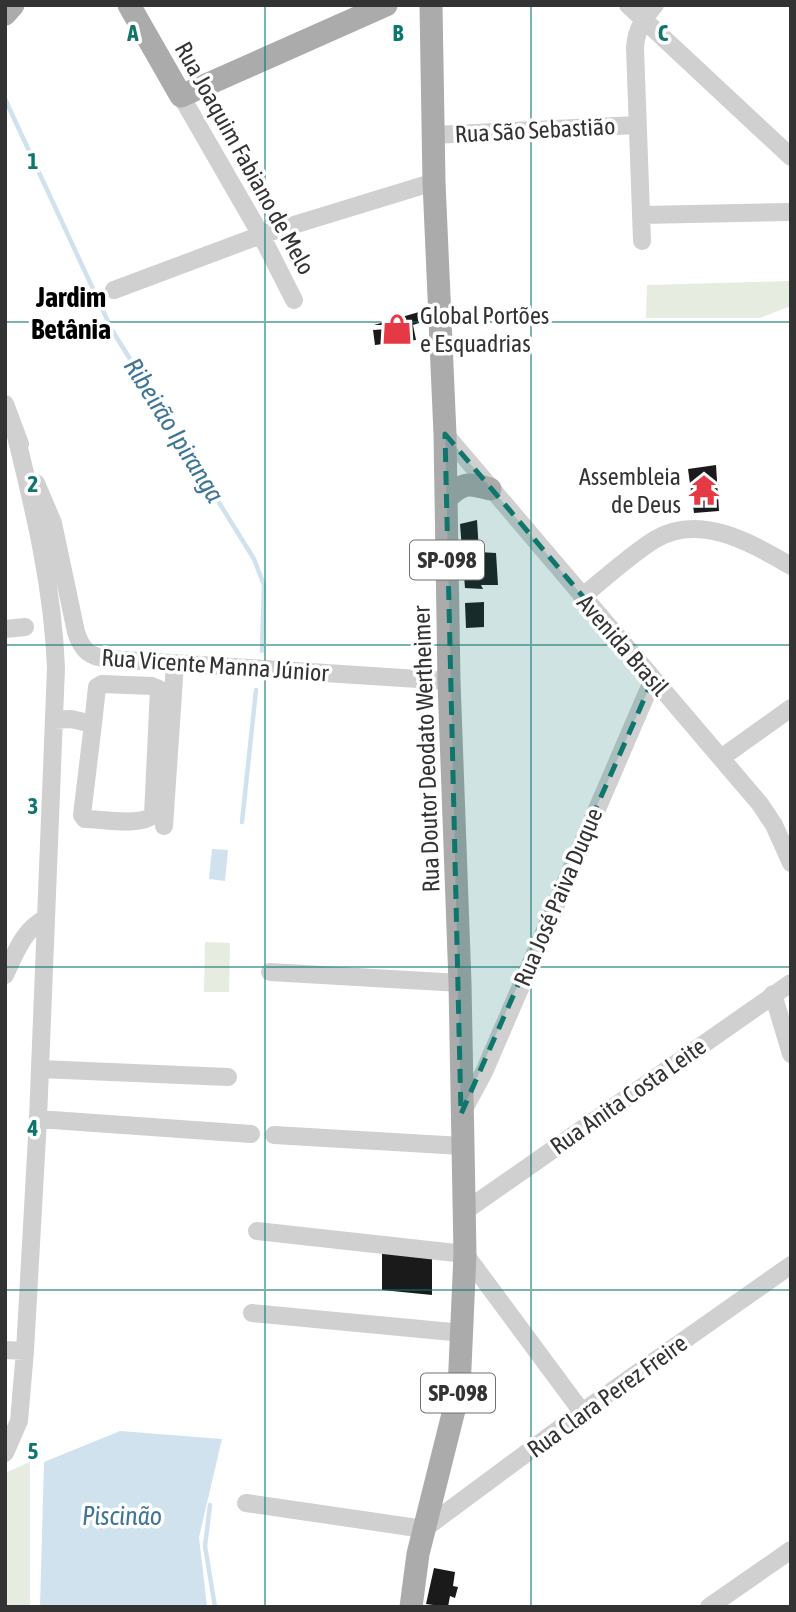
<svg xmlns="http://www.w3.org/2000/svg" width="796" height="1612" viewBox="0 0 796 1612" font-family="'Asap Condensed',sans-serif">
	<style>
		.green { fill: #e6ecdf }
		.water { fill: #cfe2ee }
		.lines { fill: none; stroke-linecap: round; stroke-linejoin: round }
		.stream { stroke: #cfe2ee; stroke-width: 4.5 }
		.building { fill: #1a1a1a }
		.minor { stroke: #d0d0d0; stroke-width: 18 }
		.major { stroke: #ababab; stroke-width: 23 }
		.marked { fill: #0f766e; fill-opacity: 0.2; stroke: #0f766e; stroke-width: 5; stroke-dasharray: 14 9; stroke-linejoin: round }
		.grid { fill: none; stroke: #0f766e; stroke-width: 2; stroke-opacity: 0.55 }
		.labels { text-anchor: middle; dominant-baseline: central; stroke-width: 7; stroke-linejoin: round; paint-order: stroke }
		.shield { fill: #fff; stroke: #707070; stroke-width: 2 }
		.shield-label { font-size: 23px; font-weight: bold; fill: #333 }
		.street-label { font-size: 24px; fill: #333; stroke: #fff }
		.poi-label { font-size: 24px; fill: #333; stroke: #fff; text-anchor: start }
		.water-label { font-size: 26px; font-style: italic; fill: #3f7597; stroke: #fff }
		.quarter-label { font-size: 28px; font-weight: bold; fill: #000; stroke: #fff }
		.grid-label { font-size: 23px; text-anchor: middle; font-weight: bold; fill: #0f766e; stroke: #fff; stroke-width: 7; stroke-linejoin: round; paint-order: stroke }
	</style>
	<rect width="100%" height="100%" fill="#fff"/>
	<path class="green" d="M791 281V306L760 318H646L647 285Z
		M205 942 230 943 229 992H204Z
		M30 1462V1607H5V1473Z"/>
	<path class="water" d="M212 849 228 850 225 881 209 879Z
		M120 1431 222 1439 199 1537 207 1607H40L44 1462Z"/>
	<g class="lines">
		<path class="stream" d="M5 99 112 330 254 559 264 585 262 651
			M242 822 256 690
			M210 1505 205 1546 215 1607"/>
	</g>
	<path class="building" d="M419 312V323L413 325 416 340 375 345 373 330 388 329 386 325H374Z
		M716 465 719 511 694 513 688 469Z
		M477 520 479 552 496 553 498 585H481L483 589 465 588 460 524Z
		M484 602V627L466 628 465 603Z
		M382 1253 432 1258V1295L382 1290Z
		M434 1568 455 1572 453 1586 458 1587 455 1598 450 1596 448 1607 426 1604Z"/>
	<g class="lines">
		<path class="minor" d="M628 5 791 157
			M181 96 261 235 294 300
			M434 135 637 125
			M642 215 791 212
			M642 241 635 48C636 30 643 19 655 5
			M114 290 261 235 434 182
			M5 404 20 444
			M445 434 760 804 774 825 791 863
			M36 483 53 523 76 632C82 651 90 657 109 659L449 681
			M582 597C605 578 629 556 654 540 699 512 751 543 791 566
			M5 629 25 627
			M54 720 71 719 93 724 97 687 102 684 152 686 159 689 153 815C141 827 101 819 85 819L82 815 93 724
			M721 758 791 708
			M164 826 175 664
			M270 972 460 983
			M5 975C16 952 23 930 46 918
			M773 994 791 1054
			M40 1069 228 1077
			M463 1111 484 1072 653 679
			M38 1119 251 1134
			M274 1135 462 1146
			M465 1211 791 983
			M257 1231 465 1254 582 1412
			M252 1313 463 1333
			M5 1350 25 1351
			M5 1453 19 1421 25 1351 38 1119 56 668C53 589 35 513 16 436
			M246 1503 424 1529 582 1412 791 1265
			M709 1607 791 1550"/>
		<path class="major" d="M129 5 181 96 386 5
			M5 14 13 5
			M446 499C462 482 468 483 490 489
			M411 1607 418 1554 459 1390 465 1254 460 983 449 681 445 434 434 182 431 5"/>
	</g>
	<path class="marked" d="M445 434 653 679 461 1114Z"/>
	<path class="grid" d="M265 5V1607M531 5V1607M5 322H791M5 645H791M5 967H791M5 1290H791"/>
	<defs>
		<symbol id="shop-bare" viewBox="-9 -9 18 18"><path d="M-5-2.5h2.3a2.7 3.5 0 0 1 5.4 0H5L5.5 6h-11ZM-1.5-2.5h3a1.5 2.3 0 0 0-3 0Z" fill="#e63946" stroke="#fff" stroke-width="2.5" paint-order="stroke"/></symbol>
		<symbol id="temple-bare" viewBox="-9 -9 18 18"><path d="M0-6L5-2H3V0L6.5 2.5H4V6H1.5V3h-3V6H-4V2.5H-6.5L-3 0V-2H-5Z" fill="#e63946" stroke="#fff" stroke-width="2.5" paint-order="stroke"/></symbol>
	</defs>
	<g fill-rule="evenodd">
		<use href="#shop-bare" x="375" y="307" width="44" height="44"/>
		<use href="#temple-bare" x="682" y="468" width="44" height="44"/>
	</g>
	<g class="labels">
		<g class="shield">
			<rect x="410" y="540.5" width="74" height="39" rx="5"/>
			<rect x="421" y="1373.5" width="74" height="39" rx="5"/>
		</g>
		<g class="shield-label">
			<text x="447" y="560">SP-098</text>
			<text x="458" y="1393">SP-098</text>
		</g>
		<g class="street-label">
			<text transform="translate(535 130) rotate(-3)">Rua São Sebastião</text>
			<text transform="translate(245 158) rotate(61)">Rua Joaquim Fabiano de Melo</text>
			<text transform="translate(623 645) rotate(49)">Avenida Brasil</text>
			<text transform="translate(215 665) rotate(4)">Rua Vicente Manna Júnior</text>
			<text transform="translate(426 749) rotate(-92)">Rua Doutor Deodato Wertheimer</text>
			<text transform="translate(558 897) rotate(-67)">Rua José Paiva Duque</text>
			<text transform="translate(628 1096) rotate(-35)">Rua Anita Costa Leite</text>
			<text transform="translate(607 1396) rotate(-36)">Rua Clara Perez Freire</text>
		</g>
		<g class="poi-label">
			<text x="420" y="315">Global Portões<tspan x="420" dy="28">e Esquadrias</tspan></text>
			<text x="681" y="476" text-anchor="end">Assembleia<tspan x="681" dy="28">de Deus</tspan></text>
		</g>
		<g class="water-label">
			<text transform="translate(174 430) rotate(58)">Ribeirão Ipiranga</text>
			<text x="122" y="1516">Piscinão</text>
		</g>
		<g class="quarter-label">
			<text x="71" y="297">Jardim<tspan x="71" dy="32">Betânia</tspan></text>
		</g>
	</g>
	<g class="grid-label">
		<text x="133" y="41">A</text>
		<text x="398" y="41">B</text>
		<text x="663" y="41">C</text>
		<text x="33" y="169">1</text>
		<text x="33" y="492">2</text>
		<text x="33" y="814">3</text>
		<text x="33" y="1136">4</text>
		<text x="33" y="1459">5</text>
	</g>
	<rect width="796" height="1612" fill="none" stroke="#333333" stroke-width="14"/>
</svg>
